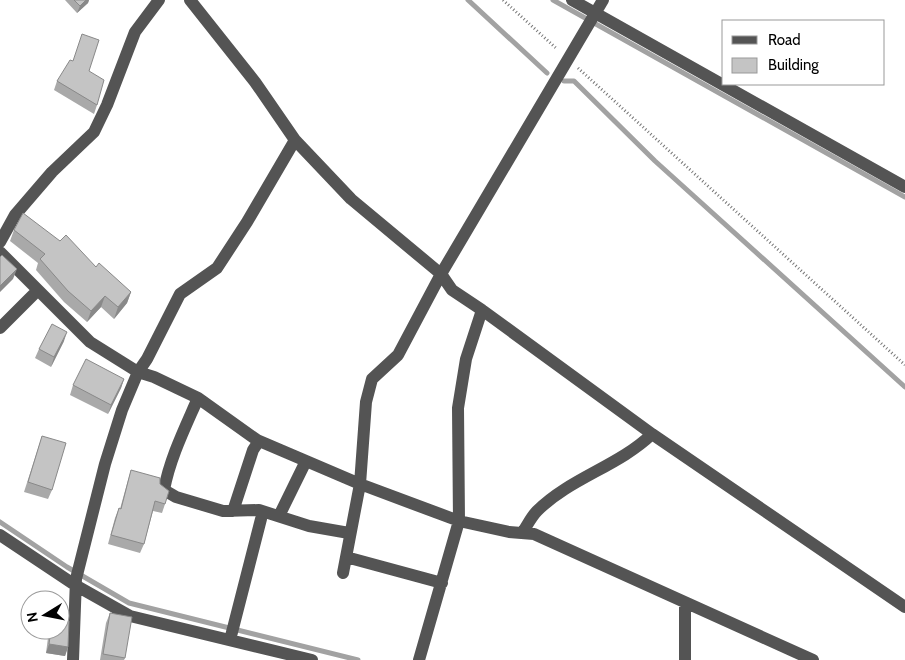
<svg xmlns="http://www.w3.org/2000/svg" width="905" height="660" viewBox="0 0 905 660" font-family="Cabin,sans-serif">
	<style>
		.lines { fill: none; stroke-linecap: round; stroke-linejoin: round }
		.stream { stroke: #a2a2a2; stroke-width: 5 }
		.path { stroke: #767676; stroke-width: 3; stroke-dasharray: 1 2.5; stroke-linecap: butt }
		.minor { stroke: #545454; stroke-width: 12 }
		.wall { fill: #a9a9a9 }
		.shaded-wall { fill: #898989 }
		.building { fill: #c4c4c4; stroke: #898989 }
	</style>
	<rect width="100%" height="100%" fill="#fff"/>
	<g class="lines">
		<path class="stream" d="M468 0 547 73
			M553 0 905 197
			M564 81H574L655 161 905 387
			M0 522 67 567 129 603 358 660"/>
		<path class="path" d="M503 0 557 49
			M578 68 905 365"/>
		<path class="minor" d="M190 0 255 82 295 140 351 199 441 274 452 290 482 310 652 434 905 607
			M572 0 905 187
			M0 242 15 215 52 172 94 132 107 105 135 32 159 0
			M0 252 90 342 138 372 154 377 198 398 257 440 360 484 459 521 509 532 534 534 813 660
			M0 328 38 290
			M198 398C185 428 170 458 164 490L176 497 223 511 259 510 309 526 349 533
			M233 511 253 450 259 441
			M279 516 306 461
			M522 533C527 526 531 517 537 511 570 478 619 466 652 434
			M0 535 75 585 130 616 312 660
			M346 557 442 583
			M343 573 360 484 366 402 372 379 398 355 441 274 603 0
			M685 603V660
			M230 640 261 519
			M73 660 76 579 105 464 122 410 138 372 147 359 180 294 217 268 247 222 295 140
			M419 660 459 521 458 408 466 359 482 310"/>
	</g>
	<path class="wall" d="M65 0H89L88 3 77 13Z
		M89 71 97 105 94 114 54 90 57 81Z
		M14 230 60 241 131 292 127 303 114 319 101 307 87 322 64 302 36 270 38 263 10 241Z
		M64 341 51 367 35 358 39 349Z
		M124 379 121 388 108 414 70 395 73 385Z
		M42 436 52 490 48 499 24 492Z
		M131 470 160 484 165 504 162 513 153 511 144 544 140 553 108 544 115 518 119 508 120 509 128 480Z
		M110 613 125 658 124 660H100L106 623Z
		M49 630H60L68 647 65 656 46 653Z"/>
	<path class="shaded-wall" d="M86 0H89L88 3 77 13 80 6Z
		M17 269 13 279 0 292V286Z
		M131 292 127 303 114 319 118 307Z
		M105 296 101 307 87 322 91 311Z
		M67 332 64 341 51 367 54 357Z
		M124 379 121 388 108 414 111 405Z
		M49 644 68 647 65 656 46 653Z"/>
	<path class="building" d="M74 0H86L80 6Z
		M82 34 99 40 89 71 104 80 97 105 57 81 70 60 73 61Z
		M23 213 60 241 66 235 96 267 99 263 131 292 118 307 105 296 91 311 68 291 40 259 45 254 14 230Z
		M2 255 17 269 0 286V257Z
		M52 324 67 332 54 357 39 349Z
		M86 359 124 379 111 405 73 385Z
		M42 436 66 443 52 490 28 482Z
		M131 470 160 478V484L169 491 165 504 155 501 144 544 111 535 119 508 121 509Z
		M110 613 132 617 125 658 103 654Z
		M60 620 69 621 68 647 49 644 51 630H60Z"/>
	<rect x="722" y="20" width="162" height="65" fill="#ffffff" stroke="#999999"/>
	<rect x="732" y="36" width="25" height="8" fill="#545454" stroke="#999999"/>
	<text x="768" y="45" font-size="15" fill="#000000">Road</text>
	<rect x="732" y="58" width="25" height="15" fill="#c4c4c4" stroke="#999999"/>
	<text x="768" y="70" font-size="15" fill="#000000">Building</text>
	<g transform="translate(45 615) rotate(260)"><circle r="24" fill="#ffffff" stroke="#999999"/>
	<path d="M0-4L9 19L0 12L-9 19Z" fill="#000000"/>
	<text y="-8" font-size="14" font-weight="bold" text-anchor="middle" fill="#000000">N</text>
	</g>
</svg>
